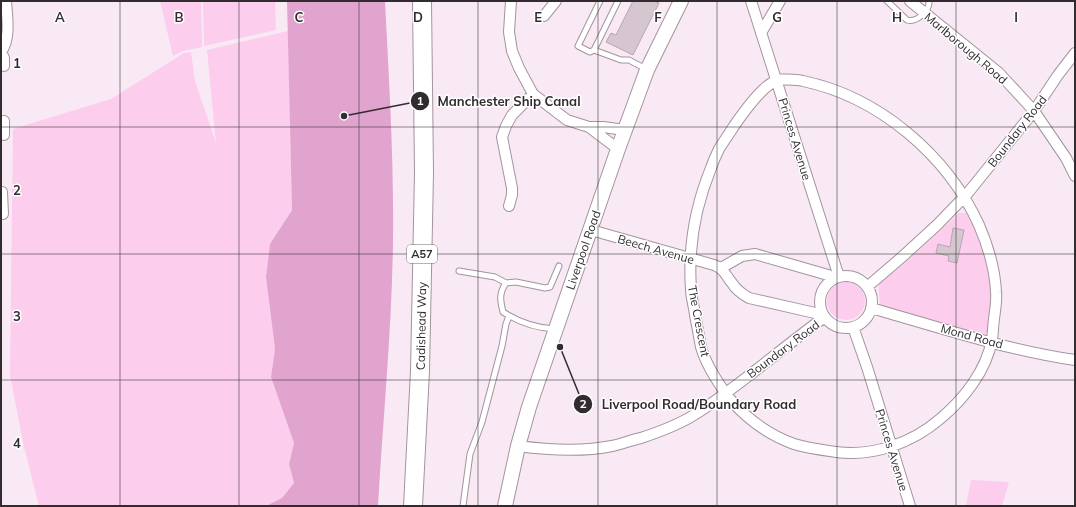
<svg xmlns="http://www.w3.org/2000/svg" width="1076" height="507" viewBox="0 0 1076 507" font-family="Mulish,sans-serif">
	<style>
		.green { fill: #fccded }
		.water { fill: #e1a4cf }
		.building { fill: #d5c6d0; stroke: #b5a7b0 }
		.lines { fill: none; stroke-linecap: round; stroke-linejoin: round }
		.lane-casing { stroke: #a2949d; stroke-width: 7 }
		.street-casing { stroke: #a2949d; stroke-width: 12 }
		.secondary-casing { stroke: #a2949d; stroke-width: 16 }
		.highway-casing { stroke: #a2949d; stroke-width: 20 }
		.lane { stroke: #fff; stroke-width: 5 }
		.street { stroke: #fff; stroke-width: 10 }
		.secondary { stroke: #fff; stroke-width: 14 }
		.highway { stroke: #fff; stroke-width: 18 }
		.grid { fill: none; stroke: #322c30; stroke-width: 1; stroke-opacity: 0.55 }
		.labels { text-anchor: middle; dominant-baseline: central; stroke-width: 3; stroke-linejoin: round; paint-order: stroke }
		.shield { fill: #fff; stroke: #706b6e; stroke-width: 1 }
		.shield-label { font-size: 11px; font-weight: bold; fill: #322c30 }
		.street-label { font-size: 12px; fill: #322c30; stroke: #fff }
		.grid-label { font-size: 13px; text-anchor: middle; font-weight: bold; fill: #322c30; stroke: #fff; stroke-width: 3; stroke-linejoin: round; paint-order: stroke }
		.leader { fill: none; stroke: #322c30; stroke-width: 1.5 }
		.callout-dot { fill: #322c30; stroke: #fff; stroke-width: 1.5 }
		.mark-label { font-size: 12px; text-anchor: middle; font-weight: bold; fill: #fff }
		.callout-label { font-size: 13px; text-anchor: middle; font-weight: bold; fill: #322c30; stroke: #fff; stroke-width: 3; stroke-linejoin: round; paint-order: stroke }
	</style>
	<rect width="100%" height="100%" fill="#f9e9f4"/>
	<path class="green" d="M160 1H201L202 47 183 51 173 56Z
		M203 1H275L276 30 204 46Z
		M288 31 292 210 270 244 266 277 275 349 271 377 294 443 289 464 294 483 282 498 266 506H39L23 442 10 375 13 129 111 99 184 53 191 52 195 81 216 143 207 50Z
		M959 213H966L974 225 981 243 993 284 990 331 984 334H978L880 306C880 300 878 290 879 284L911 258Z
		M827 301a19 19 0 1 1 38 0a19 19 0 1 1-38 0Z
		M971 480 1009 482 1002 506H966Z"/>
	<path class="water" d="M287 1H385C389 81 394 160 393 240 392 329 383 417 378 506H266L282 498 294 483 289 464 294 443 271 377 275 349 266 277 270 244 292 210Z"/>
	<path class="building" d="M633 1H654L659 3 633 55 606 42 611 33 616 35Z
		M953 228 964 230 957 263 948 261 949 256 936 253 938 244 950 247Z"/>
	<g class="lines">
		<defs>
			<path id="lane" d="M600 1 578 46 590 52 594 50 621 60H629L646 69
				M887 1 907 20C917 23 930 10 929 1
				M594 50 618 1
				M459 271 495 277 506 283
				M555 329C536 328 520 323 503 312 500 300 499 293 506 283L516 282 545 288 550 287 559 266
				M463 506 470 454 482 422 502 346 506 324 509 316"/>
			<path id="street" d="M511 1 509 32 512 51 519 68 533 94 567 120 589 127 618 149
				M751 1 839 277
				M910 1 999 73 1034 111 1066 158 1075 176
				M544 16 556 1
				M761 33 780 1
				M1 52C11 39 7 16 6 1
				M1 52 4 58V66
				M777 79C785 80 795 79 803 81 879 97 947 155 979 225 988 246 995 269 996 292 997 301 995 310 994 319 993 326 993 333 992 340 986 371 964 399 940 419 912 443 873 457 836 452 822 450 807 448 794 444 769 435 746 418 729 398 718 383 706 365 701 347 699 336 697 325 695 315 694 306 691 297 691 289 688 247 695 207 711 168 713 162 716 155 719 149 724 141 729 134 734 126 743 113 752 100 764 89 768 85 772 83 777 79Z
				M4 121V135
				M589 127H603L625 130
				M2 192 3 214
				M509 206 512 195V188L502 137 506 126 512 115 533 94
				M591 230 714 265C725 269 725 275 732 283 736 290 742 294 749 298L815 313H822
				M721 268 742 256 755 254 828 275 833 279
				M820 302a26 26 0 1 1 52 0a26 26 0 1 1-52 0Z
				M867 287 902 257 937 225 967 194 1034 111 1058 75 1075 53
				M871 308C938 327 1006 350 1075 360
				M853 327 867 367 910 506
				M518 446C548 450 582 452 612 446 622 444 631 440 641 438 659 432 678 425 694 415 740 386 780 349 825 317"/>
			<path id="secondary" d="M505 506 518 446 529 407 618 149 647 70 681 1"/>
			<path id="highway" d="M413 506 420 371 424 173 422 1"/>
		</defs>
		<use href="#lane" class="lane-casing"/>
		<use href="#street" class="street-casing"/>
		<use href="#secondary" class="secondary-casing"/>
		<use href="#highway" class="highway-casing"/>
		<use href="#lane" class="lane"/>
		<use href="#street" class="street"/>
		<use href="#secondary" class="secondary"/>
		<use href="#highway" class="highway"/>
	</g>
	<path class="grid" d="M120 1V506M239 1V506M359 1V506M478 1V506M598 1V506M717 1V506M837 1V506M956 1V506M1 127H1075M1 254H1075M1 380H1075"/>
	<g class="labels">
		<rect class="shield" x="407" y="245" width="30" height="18" rx="3"/>
		<g class="shield-label">
			<text x="422" y="254">A57</text>
		</g>
		<g class="street-label">
			<text transform="translate(966 48) rotate(40)">Marlborough Road</text>
			<text transform="translate(1017 131) rotate(-52)">Boundary Road</text>
			<text transform="translate(795 139) rotate(73)">Princes Avenue</text>
			<text transform="translate(656 249) rotate(16)">Beech Avenue</text>
			<text transform="translate(583 250) rotate(-71)">Liverpool Road</text>
			<text transform="translate(699 321) rotate(79)">The Crescent</text>
			<text transform="translate(421 326) rotate(-89)">Cadishead Way</text>
			<text transform="translate(972 336) rotate(15)">Mond Road</text>
			<text transform="translate(783 349) rotate(-37)">Boundary Road</text>
			<text transform="translate(892 450) rotate(73)">Princes Avenue</text>
		</g>
	</g>
	<g class="grid-label">
		<text x="60" y="22">A</text>
		<text x="179" y="22">B</text>
		<text x="299" y="22">C</text>
		<text x="418" y="22">D</text>
		<text x="538" y="22">E</text>
		<text x="658" y="22">F</text>
		<text x="777" y="22">G</text>
		<text x="897" y="22">H</text>
		<text x="1016" y="22">I</text>
		<text x="17" y="68">1</text>
		<text x="17" y="195">2</text>
		<text x="17" y="321">3</text>
		<text x="17" y="448">4</text>
	</g>
	<path class="leader" d="M344 116L420 101M560 347L583 404"/>
	<g class="callout-dot">
		<circle cx="344" cy="116" r="4"/>
		<circle cx="560" cy="347" r="4"/>
		<circle cx="420" cy="101" r="10"/>
		<circle cx="583" cy="404" r="10"/>
	</g>
	<g class="mark-label">
		<text x="420" y="105">1</text>
		<text x="583" y="408">2</text>
	</g>
	<g class="callout-label">
		<text x="509" y="106">Manchester Ship Canal</text>
		<text x="699" y="409">Liverpool Road/Boundary Road</text>
	</g>
	<rect width="1076" height="507" fill="none" stroke="#322c30" stroke-width="4"/>
</svg>
